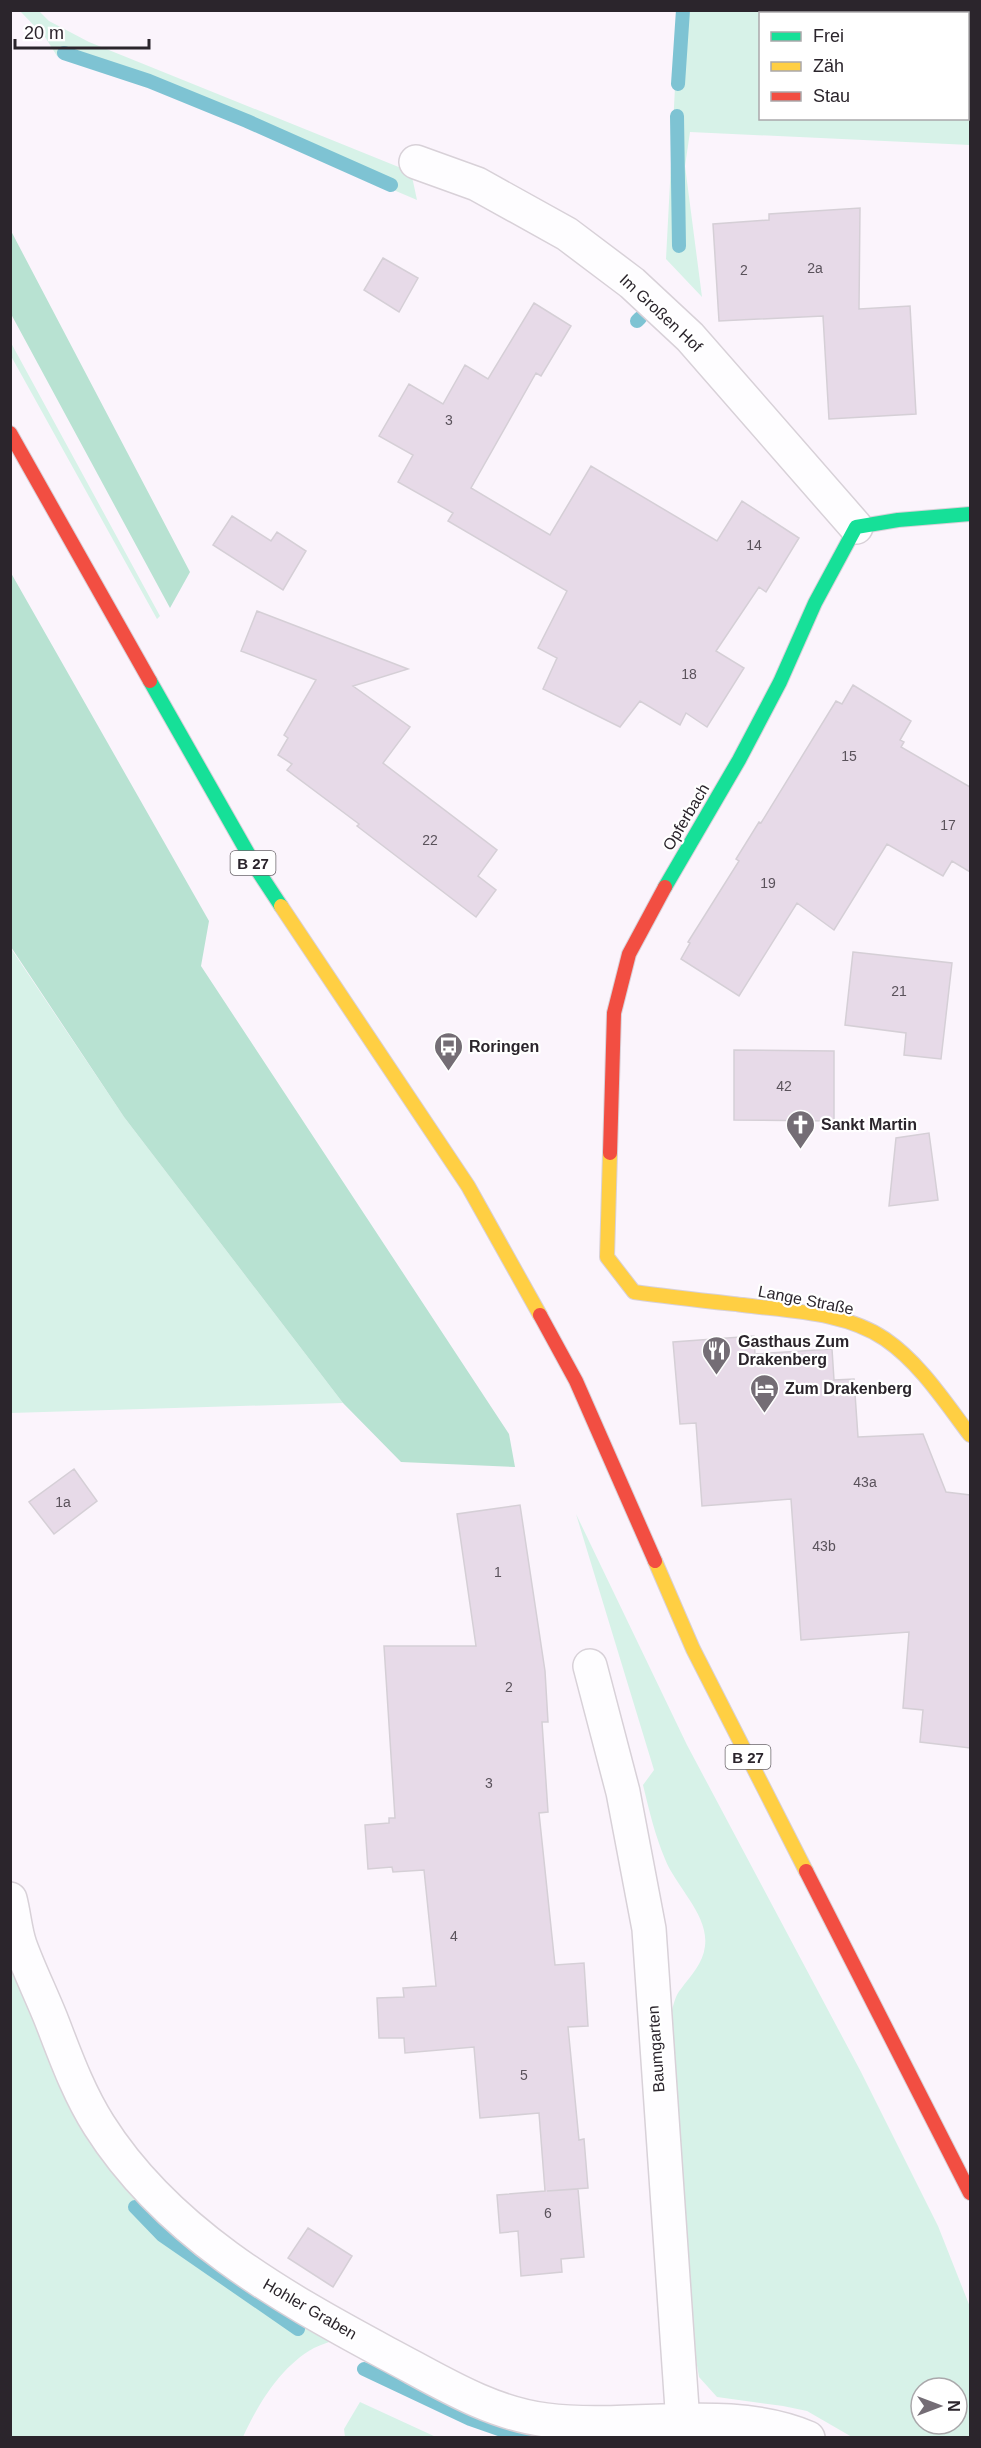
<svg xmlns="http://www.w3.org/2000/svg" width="981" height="2448" viewBox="0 0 981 2448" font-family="Arial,sans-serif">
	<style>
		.green { fill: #d7f2e8; fill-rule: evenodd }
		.forest { fill: #b8e2d2 }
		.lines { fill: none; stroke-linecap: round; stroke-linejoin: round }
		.stream { stroke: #7ec3d3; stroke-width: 14 }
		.building { fill: #e7dae8; stroke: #d5cfd6; stroke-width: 1.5 }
		.street-casing { stroke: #d8d1d8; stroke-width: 36 }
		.fast-casing { stroke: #d8d1d8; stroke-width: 16 }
		.slow-casing { stroke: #d8d1d8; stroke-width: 16 }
		.jam-casing { stroke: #d8d1d8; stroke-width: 16 }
		.street { stroke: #fefdff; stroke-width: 33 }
		.fast { stroke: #16e098; stroke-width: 14 }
		.slow { stroke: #ffcf43; stroke-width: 14 }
		.jam { stroke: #f24e42; stroke-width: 14 }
		.labels { text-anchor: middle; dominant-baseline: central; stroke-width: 4.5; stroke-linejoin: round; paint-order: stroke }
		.number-label { font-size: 14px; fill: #5a525b }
		.shield { fill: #fff; stroke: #6b666b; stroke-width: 1.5 }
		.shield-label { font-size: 15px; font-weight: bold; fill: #2b252c }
		.street-label { font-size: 16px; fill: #2b252c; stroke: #fff }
		.poi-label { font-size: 16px; font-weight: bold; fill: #2b252c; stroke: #fff; text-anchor: start }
	</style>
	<rect width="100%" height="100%" fill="#fbf4fc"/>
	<path class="green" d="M20 11H39L49 21 89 42 411 172 417 200 147 85 57 56 45 37Z
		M679 11H970V145L690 132 685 166 702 297 666 259ZM760 14H968V118H760Z
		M10 341 160 616 157 619 11 356Z
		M10 947 124 1117 343 1403 11 1413Z
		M576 1514 687 1745 861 2072 938 2226 970 2307V2437H852L807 2411 783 2406 717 2397 699 2377 694 2348 672 2010C674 2003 676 1994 681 1989 691 1975 703 1964 705 1946 709 1915 676 1887 665 1859 655 1835 649 1810 643 1785L654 1770ZM921 2388H957V2424H921Z
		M10 1946 94 2134 340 2338C332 2341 322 2344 314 2348 281 2366 258 2404 243 2437H11Z
		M360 2402 436 2437H345L344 2429Z"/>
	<path class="forest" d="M10 229 190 572 170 608 11 314Z
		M11 573 209 921 201 966 509 1434 515 1467 401 1462 343 1403 124 1117 11 947Z"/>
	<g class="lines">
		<path class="stream" d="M64 53 149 81 247 121 391 185
			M678 84 683 10
			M677 116 679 246
			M637 321 640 318
			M135 2207 162 2235 298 2329
			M364 2369 470 2419 525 2438"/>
	</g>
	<path class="building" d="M860 208 859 309 910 306 916 414 829 419 823 316 719 321 713 224 769 220V214Z
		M383 258 418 278 399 312 364 290Z
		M534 303 571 326 541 376 536 373 471 488 550 535 591 466 717 541 742 501 799 538 766 592 759 587 716 651 744 668 707 727 686 713 680 725 640 701 620 727 543 689 557 658 538 648 567 591 448 521 453 513 398 482 413 455 379 436 409 384 443 404 465 365 488 379Z
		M232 516 271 541 277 532 306 551 283 590 213 545Z
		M257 611 408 669 353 686 410 727 383 763 497 850 478 876 496 890 476 917 357 826 359 824 287 770 292 764 278 755 288 738 284 735 316 680 241 651Z
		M853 685 911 721 900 740 904 742 901 747 970 787V872L952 861 943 876 887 844 834 930 797 903 739 996 681 959 690 943 688 942 739 861 736 859 759 822 761 823 836 701 842 704Z
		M853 952 952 963 941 1059 904 1055 906 1033 845 1025Z
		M734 1050 834 1051V1121L734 1120Z
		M929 1133 938 1200 889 1206 896 1138Z
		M754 1336 755 1354 832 1349 834 1380 854 1379 858 1437 923 1434 946 1492 970 1495V1748L920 1742 923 1710 903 1708 909 1632 801 1640 791 1499 702 1506 696 1423 680 1424 673 1342Z
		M74 1469 97 1501 54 1534 29 1502Z
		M520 1505 545 1671 548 1722H542L548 1812 539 1813 555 1965 584 1963 588 2026 568 2027 579 2140 584 2139 588 2188 547 2191 578 2189 584 2257 561 2259 562 2272 521 2276 518 2231 500 2233 497 2195 545 2191 539 2113 480 2118 474 2047 405 2053 404 2038H379L377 1998 404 1997 403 1988 436 1986 424 1870 393 1872 392 1867 368 1869 365 1825 389 1823V1818H395L384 1646H476L457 1514Z
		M308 2228 352 2256 333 2287 288 2258Z"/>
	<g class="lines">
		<defs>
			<path id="street" d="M416 162 477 184 567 234 632 283 690 337 856 527
				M590 1666 623 1792 649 1929 684 2438
				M10 1899C14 1914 15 1931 20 1945 29 1970 41 1994 51 2019 65 2055 78 2092 99 2125 166 2231 278 2295 386 2353 436 2379 488 2413 546 2420 630 2431 729 2404 808 2438"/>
			<path id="fast" d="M150 681 258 871 281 906
				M665 887 739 760 780 682 815 603 856 527 898 520 970 514"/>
			<path id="slow" d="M281 906 468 1186 540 1315
				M610 1153 607 1257 634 1292C670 1297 707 1301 743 1305 790 1311 845 1312 885 1339 920 1363 945 1402 970 1435
				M655 1561 693 1649 806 1871"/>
			<path id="jam" d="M10 433 150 681
				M610 1153 614 1013 629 954 665 887
				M540 1315 576 1381 655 1561
				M806 1871 970 2193"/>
		</defs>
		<use href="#street" class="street-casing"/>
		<use href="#fast" class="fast-casing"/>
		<use href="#slow" class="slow-casing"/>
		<use href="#jam" class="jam-casing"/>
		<use href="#street" class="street"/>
		<use href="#fast" class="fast"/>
		<use href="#slow" class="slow"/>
		<use href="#jam" class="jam"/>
	</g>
	<defs>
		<symbol id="bus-pin" viewBox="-11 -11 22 30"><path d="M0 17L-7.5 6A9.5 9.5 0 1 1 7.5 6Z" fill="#746d75" stroke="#fff"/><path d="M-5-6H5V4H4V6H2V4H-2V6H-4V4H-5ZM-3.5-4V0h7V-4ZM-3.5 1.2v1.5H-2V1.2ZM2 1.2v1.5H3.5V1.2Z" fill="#fff"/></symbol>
		<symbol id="church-pin" viewBox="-11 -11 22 30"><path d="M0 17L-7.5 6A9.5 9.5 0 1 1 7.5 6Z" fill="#746d75" stroke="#fff"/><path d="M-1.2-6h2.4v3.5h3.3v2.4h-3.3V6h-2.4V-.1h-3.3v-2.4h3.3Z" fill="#fff"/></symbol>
		<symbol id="restaurant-pin" viewBox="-11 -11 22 30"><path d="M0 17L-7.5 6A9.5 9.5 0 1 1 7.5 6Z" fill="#746d75" stroke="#fff"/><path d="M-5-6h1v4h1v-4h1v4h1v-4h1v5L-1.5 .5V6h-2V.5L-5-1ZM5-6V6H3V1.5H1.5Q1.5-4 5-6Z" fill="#fff"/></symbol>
		<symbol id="hotel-pin" viewBox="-11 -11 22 30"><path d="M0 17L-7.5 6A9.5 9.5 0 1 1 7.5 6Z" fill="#746d75" stroke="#fff"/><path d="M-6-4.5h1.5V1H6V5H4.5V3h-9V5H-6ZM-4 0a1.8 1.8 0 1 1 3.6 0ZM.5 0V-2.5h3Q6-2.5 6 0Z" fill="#fff"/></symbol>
	</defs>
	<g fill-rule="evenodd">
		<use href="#bus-pin" x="432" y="1030" width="33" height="45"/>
		<use href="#church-pin" x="784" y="1108" width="33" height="45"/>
		<use href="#restaurant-pin" x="700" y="1334" width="33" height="45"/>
		<use href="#hotel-pin" x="748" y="1372" width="33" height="45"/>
	</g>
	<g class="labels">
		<g class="number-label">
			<text x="815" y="268">2a</text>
			<text x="744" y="270">2</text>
			<text x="449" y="420">3</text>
			<text x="754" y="545">14</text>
			<text x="689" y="674">18</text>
			<text x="849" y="756">15</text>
			<text x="948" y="825">17</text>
			<text x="430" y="840">22</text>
			<text x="768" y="883">19</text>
			<text x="899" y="991">21</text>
			<text x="784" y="1086">42</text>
			<text x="865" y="1482">43a</text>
			<text x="63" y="1502">1a</text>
			<text x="824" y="1546">43b</text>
			<text x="498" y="1572">1</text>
			<text x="509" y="1687">2</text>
			<text x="489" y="1783">3</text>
			<text x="454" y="1936">4</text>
			<text x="524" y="2075">5</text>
			<text x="548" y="2213">6</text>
		</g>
		<g class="shield">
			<rect x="230.5" y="851" width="45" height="24" rx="4.5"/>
			<rect x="725.5" y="1745" width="45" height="24" rx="4.5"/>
		</g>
		<g class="shield-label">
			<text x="253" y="863">B 27</text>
			<text x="748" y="1757">B 27</text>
		</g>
		<g class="street-label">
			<text transform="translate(661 313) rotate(43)">Im Großen Hof</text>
			<text transform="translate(686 817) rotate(-59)">Opferbach</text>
			<text transform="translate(806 1300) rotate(11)">Lange Straße</text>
			<text transform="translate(656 2049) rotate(-94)">Baumgarten</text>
			<text transform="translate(310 2309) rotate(30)">Hohler Graben</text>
		</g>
		<g class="poi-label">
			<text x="469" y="1046">Roringen</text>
			<text x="821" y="1124">Sankt Martin</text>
			<text x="738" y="1341">Gasthaus Zum<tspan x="738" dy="18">Drakenberg</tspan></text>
			<text x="785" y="1388">Zum Drakenberg</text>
		</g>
	</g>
	<rect width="981" height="2448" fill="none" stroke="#2b252c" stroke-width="24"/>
	<rect x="759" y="12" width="210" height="108" fill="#ffffff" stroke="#aaa8ab" stroke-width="1.5"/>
	<rect x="771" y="32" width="30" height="9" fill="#16e098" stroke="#aaa8ab" stroke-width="1.5"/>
	<text x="813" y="42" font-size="18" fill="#2b252c">Frei</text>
	<rect x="771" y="62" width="30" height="9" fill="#ffcf43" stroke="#aaa8ab" stroke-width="1.5"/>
	<text x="813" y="72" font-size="18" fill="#2b252c">Zäh</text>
	<rect x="771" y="92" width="30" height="9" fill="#f24e42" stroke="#aaa8ab" stroke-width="1.5"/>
	<text x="813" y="102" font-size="18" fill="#2b252c">Stau</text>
	<g transform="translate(939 2406) rotate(90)"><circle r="28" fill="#ffffff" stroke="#aaa8ab" stroke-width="1.5"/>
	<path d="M0-4.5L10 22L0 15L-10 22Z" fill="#746d75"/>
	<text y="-9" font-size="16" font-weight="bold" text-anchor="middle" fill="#2b252c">N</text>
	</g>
	<path d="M15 39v9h134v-9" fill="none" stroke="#2b252c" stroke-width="3"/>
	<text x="24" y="39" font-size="18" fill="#2b252c" stroke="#ffffff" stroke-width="4.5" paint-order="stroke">20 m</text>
</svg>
